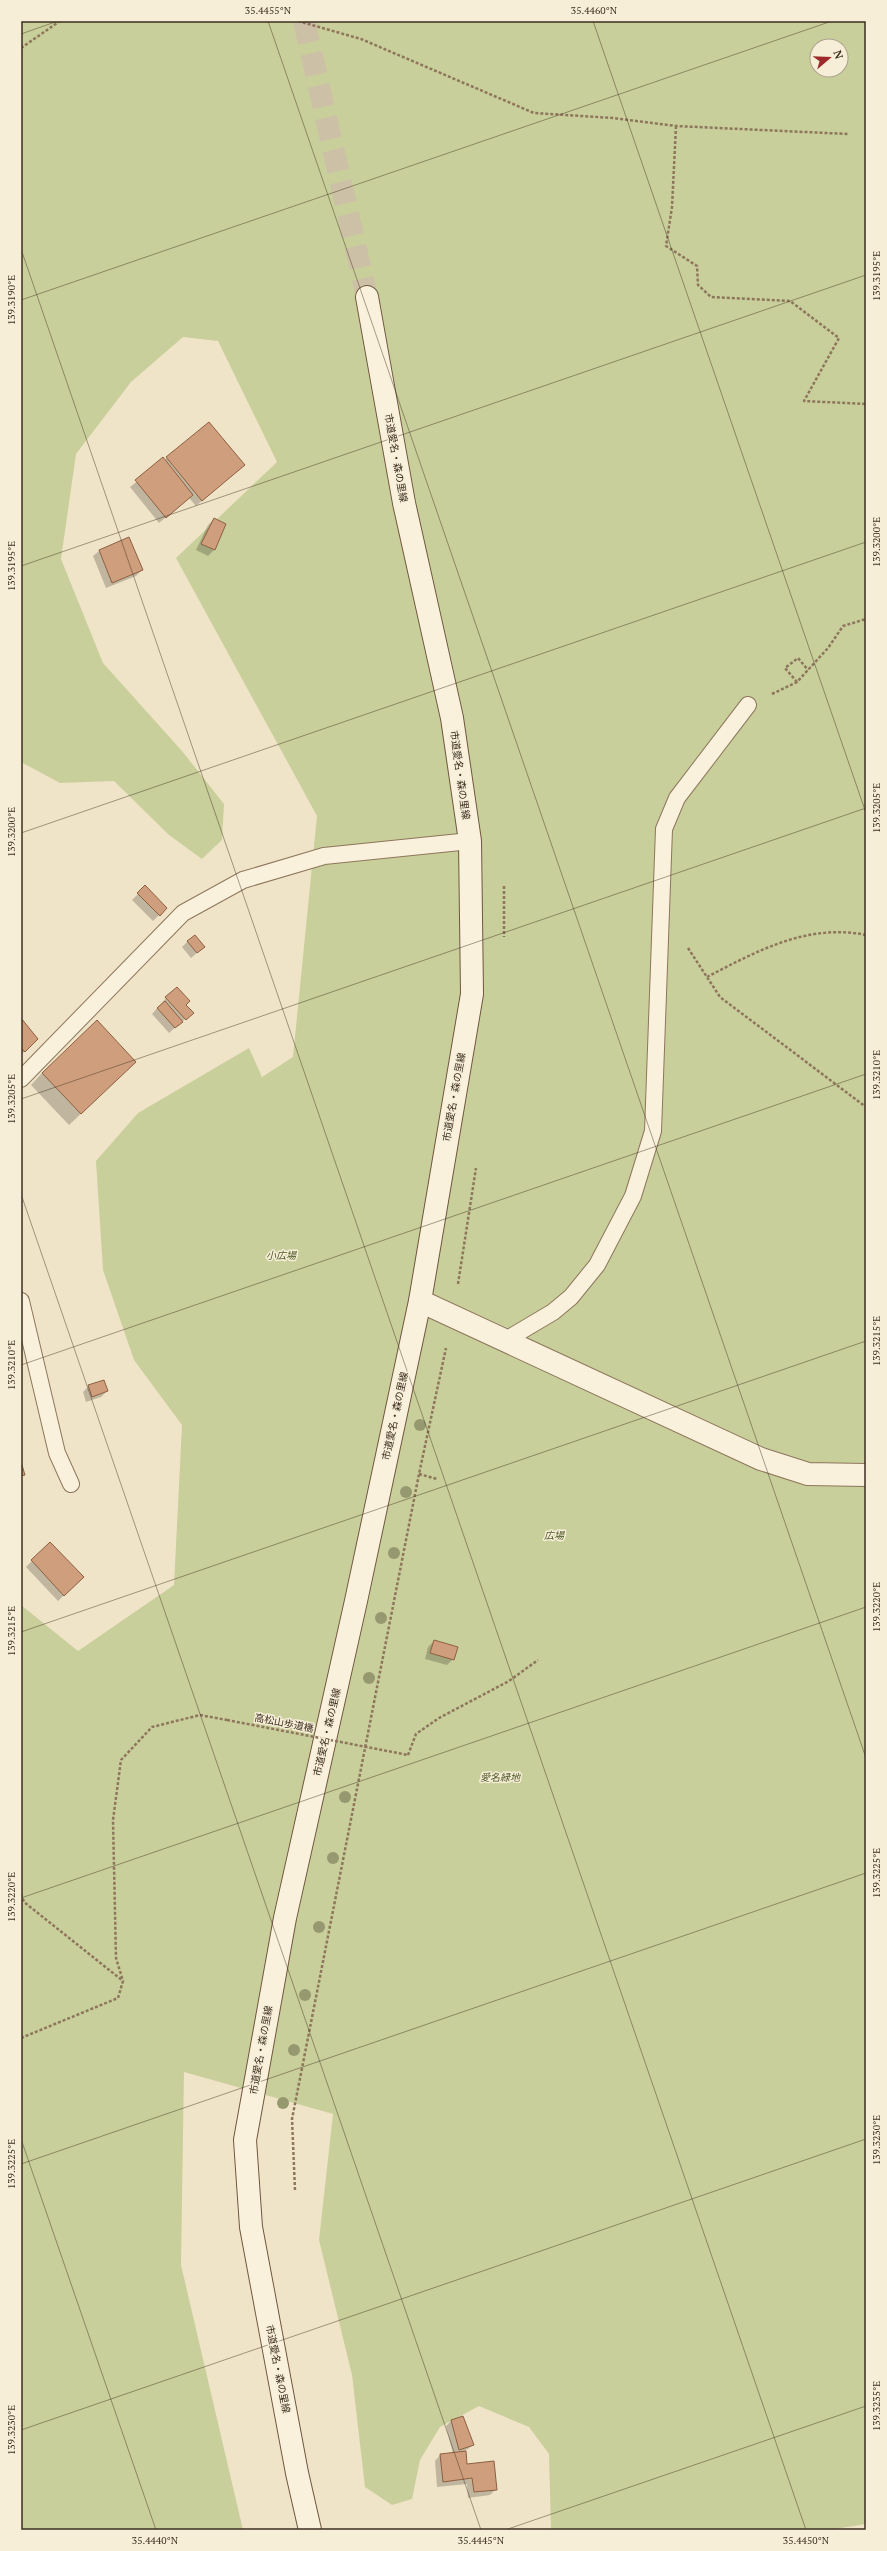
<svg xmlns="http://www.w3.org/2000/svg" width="887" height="2551" viewBox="0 0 887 2551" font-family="'PT Serif','Noto Sans JP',serif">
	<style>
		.green { fill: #c9cf9b; fill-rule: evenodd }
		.shadow { fill: #0003 }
		.building { fill: #cf9f7d; stroke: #8d5f41 }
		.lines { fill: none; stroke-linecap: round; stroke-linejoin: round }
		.secondary-tunnel { stroke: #ccc0a6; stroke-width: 22; stroke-dasharray: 22 11; stroke-linecap: butt }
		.lane-casing { stroke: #8d765c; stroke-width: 18 }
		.street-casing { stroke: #8d765c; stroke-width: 24 }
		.secondary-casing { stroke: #6f573f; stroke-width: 24 }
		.path { stroke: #8d765c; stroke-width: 2.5; stroke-dasharray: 3 2; stroke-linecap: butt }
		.lane { stroke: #faf1dc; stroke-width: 16 }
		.street { stroke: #faf1dc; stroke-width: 22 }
		.secondary { stroke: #faf1dc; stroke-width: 22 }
		.path-bridge { stroke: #8d765c; stroke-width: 2.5; stroke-dasharray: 3 2; stroke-linecap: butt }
		.tree { fill: #96986f }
		.ticks { fill: none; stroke: #3d2e20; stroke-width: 1; stroke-opacity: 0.45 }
		.labels { text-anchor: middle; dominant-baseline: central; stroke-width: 3; stroke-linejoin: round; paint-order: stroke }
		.street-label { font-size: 10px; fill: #3d2e20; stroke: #f7eed8 }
		.park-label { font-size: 10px; font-style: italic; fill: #4d5a26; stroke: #f7eed8 }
		.neatline { fill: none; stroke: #3d2e20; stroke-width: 1.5 }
		.ticks-label { font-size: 10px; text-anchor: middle; fill: #3d2e20 }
	</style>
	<rect width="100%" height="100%" fill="#f0e4c8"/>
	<path class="green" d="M21 21H866V2524L829 2530H551L549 2454 529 2427 479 2406 440 2427 420 2460 412 2499 392 2505 365 2487 352 2375 319 2240 333 2114 184 2072 181 2265 243 2530H21V1605L78 1651 174 1585 182 1425 134 1360 103 1270 96 1161 138 1113 249 1048 262 1077 293 1057 317 816 176 558 277 462 218 341 183 337 131 382 76 454 61 559 103 663 182 751 224 804 222 840 202 859 169 835 114 781 60 783 21 762ZM817 46H841V70H817Z"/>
	<path class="shadow" d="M167 458 237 471 196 506 189 498 159 523 130 487Z
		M214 519 225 525 214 550 208 556 196 550 208 525Z
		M129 538 142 570 136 576 106 588 93 556 99 551Z
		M145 887 166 908 153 921 132 900Z
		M188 941 198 952 191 958 182 947Z
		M166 998 185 1005 192 1013 169 1033 152 1014Z
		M21 1021 37 1039 21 1055Z
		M42 1073 123 1074 69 1125 31 1085Z
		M89 1386 107 1391 101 1397 86 1402 83 1392Z
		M50 1543 83 1577 58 1601 26 1567Z
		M434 1641 453 1659 447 1665 425 1659 428 1647Z
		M452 2420 473 2445 465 2451 466 2465 496 2489 490 2495 468 2498 467 2484 437 2487 435 2461 440 2455 453 2454 446 2426Z"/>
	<path class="building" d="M209 422 245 465 202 501 166 457Z
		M163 457 193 495 166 518 135 480Z
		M214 518 226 524 215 550 201 544Z
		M129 537 143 570 112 583 99 550Z
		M145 885 167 908 160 916 137 893Z
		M195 935 205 947 197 953 187 941Z
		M177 987 190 1001 186 1005 194 1013 186 1020 165 997Z
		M165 1001 183 1022 175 1028 157 1008Z
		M21 1018 38 1039 25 1052 21 1048Z
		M97 1020 136 1062 81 1114 42 1073Z
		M104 1380 108 1391 92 1397 88 1385Z
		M21 1462 25 1475 21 1476Z
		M50 1542 84 1577 64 1596 31 1560Z
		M434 1640 458 1647 454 1660 430 1653Z
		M463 2416 474 2445 459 2450 451 2420Z
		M466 2451 467 2464 494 2461 497 2490 474 2492 472 2478 443 2482 440 2454Z"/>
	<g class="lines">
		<path class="secondary-tunnel" d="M304 21 367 297"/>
		<defs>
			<path id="lane" d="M21 1079 183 913 243 880 324 856 470 841
				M21 1301 57 1453 71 1484
				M504 1341 553 1312 571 1297 597 1265 633 1196 653 1131 664 829 677 798 748 705"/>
			<path id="street" d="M420 1301 761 1459 808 1474 866 1475"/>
			<path id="secondary" d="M310 2530 297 2473 251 2227 245 2140 285 1918 356 1601 420 1301 472 994 470 841 452 718 404 503 367 297"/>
		</defs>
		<use href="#lane" class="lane-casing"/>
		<use href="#street" class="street-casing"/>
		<use href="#secondary" class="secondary-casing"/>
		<path class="path" d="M298 21 361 39 534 113 613 118 676 126 848 134
			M21 48 60 21
			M676 126 672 207 666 246 697 266 698 285 711 297 790 301 839 338 804 401 866 404
			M797 682 785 668 798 658 808 670
			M772 694 797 682 828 648 843 626 866 619
			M504 886V937
			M688 948 720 997 866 1107
			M707 977C757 951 808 923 866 935
			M458 1284 476 1168
			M419 1474 437 1479
			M408 1755 416 1734 439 1718 509 1681 538 1660
			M21 1894 24 1902 123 1981
			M21 2038 118 1998 123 1981 116 1958 113 1820 121 1760 152 1727 200 1715 227 1720
			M295 2190 292 2119 419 1474 446 1348"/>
		<use href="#lane" class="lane"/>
		<use href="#street" class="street"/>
		<use href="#secondary" class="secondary"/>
		<path class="path-bridge" d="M227 1720 408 1755"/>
	</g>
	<g class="tree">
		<circle cx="420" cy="1425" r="6"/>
		<circle cx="406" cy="1492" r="6"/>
		<circle cx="394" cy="1553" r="6"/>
		<circle cx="381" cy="1618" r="6"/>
		<circle cx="369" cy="1678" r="6"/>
		<circle cx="345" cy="1797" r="6"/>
		<circle cx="333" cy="1858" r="6"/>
		<circle cx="319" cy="1927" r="6"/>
		<circle cx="305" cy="1995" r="6"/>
		<circle cx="294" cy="2050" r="6"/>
		<circle cx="283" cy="2103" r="6"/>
	</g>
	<path class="ticks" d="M268 21 866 1758M593 21 866 813M21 34 58 21M21 249 806 2530M21 300 832 21M21 566 866 275M21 833 866 542M21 1099 866 808M21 1194 481 2530M21 1365 866 1074M21 1632 866 1341M21 1898 866 1607M21 2139 156 2530M21 2164 866 1873M21 2430 866 2139M505 2530 866 2406"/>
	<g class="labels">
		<g class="street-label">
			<text transform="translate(396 458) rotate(80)">市道愛名・森の里線</text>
			<text transform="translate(460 775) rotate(82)">市道愛名・森の里線</text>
			<text transform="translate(454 1097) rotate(-80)">市道愛名・森の里線</text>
			<text transform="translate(395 1416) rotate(-78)">市道愛名・森の里線</text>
			<text transform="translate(284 1723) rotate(11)">高松山歩道橋</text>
			<text transform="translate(327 1732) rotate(-77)">市道愛名・森の里線</text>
			<text transform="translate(261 2050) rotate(-80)">市道愛名・森の里線</text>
			<text transform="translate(278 2369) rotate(79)">市道愛名・森の里線</text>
		</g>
		<g class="park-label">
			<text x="281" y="1255">小広場</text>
			<text x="554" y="1535">広場</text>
			<text x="500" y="1777">愛名緑地</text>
		</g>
	</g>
	<rect width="887" height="2551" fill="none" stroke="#f7eed8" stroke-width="44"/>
	<g transform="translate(829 58) rotate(71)"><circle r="19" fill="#f7eed8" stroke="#ada18e"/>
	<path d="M0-3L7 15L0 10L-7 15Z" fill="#9e2a2b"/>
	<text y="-6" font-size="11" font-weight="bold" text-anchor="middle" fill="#3d2e20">N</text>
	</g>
	<rect x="22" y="22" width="843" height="2507" class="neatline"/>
	<g class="ticks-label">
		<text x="268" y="14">35.4455°N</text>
		<text x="594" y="14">35.4460°N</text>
		<text transform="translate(876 276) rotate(-90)" y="4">139.3195°E</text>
		<text transform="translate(11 300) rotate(-90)" y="4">139.3190°E</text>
		<text transform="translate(876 542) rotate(-90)" y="4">139.3200°E</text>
		<text transform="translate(11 566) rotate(-90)" y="4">139.3195°E</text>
		<text transform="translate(876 808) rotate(-90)" y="4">139.3205°E</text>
		<text transform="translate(11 832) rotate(-90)" y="4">139.3200°E</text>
		<text transform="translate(876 1075) rotate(-90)" y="4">139.3210°E</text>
		<text transform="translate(11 1099) rotate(-90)" y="4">139.3205°E</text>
		<text transform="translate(876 1341) rotate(-90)" y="4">139.3215°E</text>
		<text transform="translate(11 1365) rotate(-90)" y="4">139.3210°E</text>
		<text transform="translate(876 1607) rotate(-90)" y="4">139.3220°E</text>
		<text transform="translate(11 1631) rotate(-90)" y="4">139.3215°E</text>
		<text transform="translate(876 1873) rotate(-90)" y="4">139.3225°E</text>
		<text transform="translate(11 1897) rotate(-90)" y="4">139.3220°E</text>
		<text transform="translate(876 2140) rotate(-90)" y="4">139.3230°E</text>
		<text transform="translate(11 2164) rotate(-90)" y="4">139.3225°E</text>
		<text transform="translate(876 2406) rotate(-90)" y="4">139.3235°E</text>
		<text transform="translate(11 2430) rotate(-90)" y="4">139.3230°E</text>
		<text x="155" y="2544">35.4440°N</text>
		<text x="481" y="2544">35.4445°N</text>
		<text x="806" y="2544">35.4450°N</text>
	</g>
</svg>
